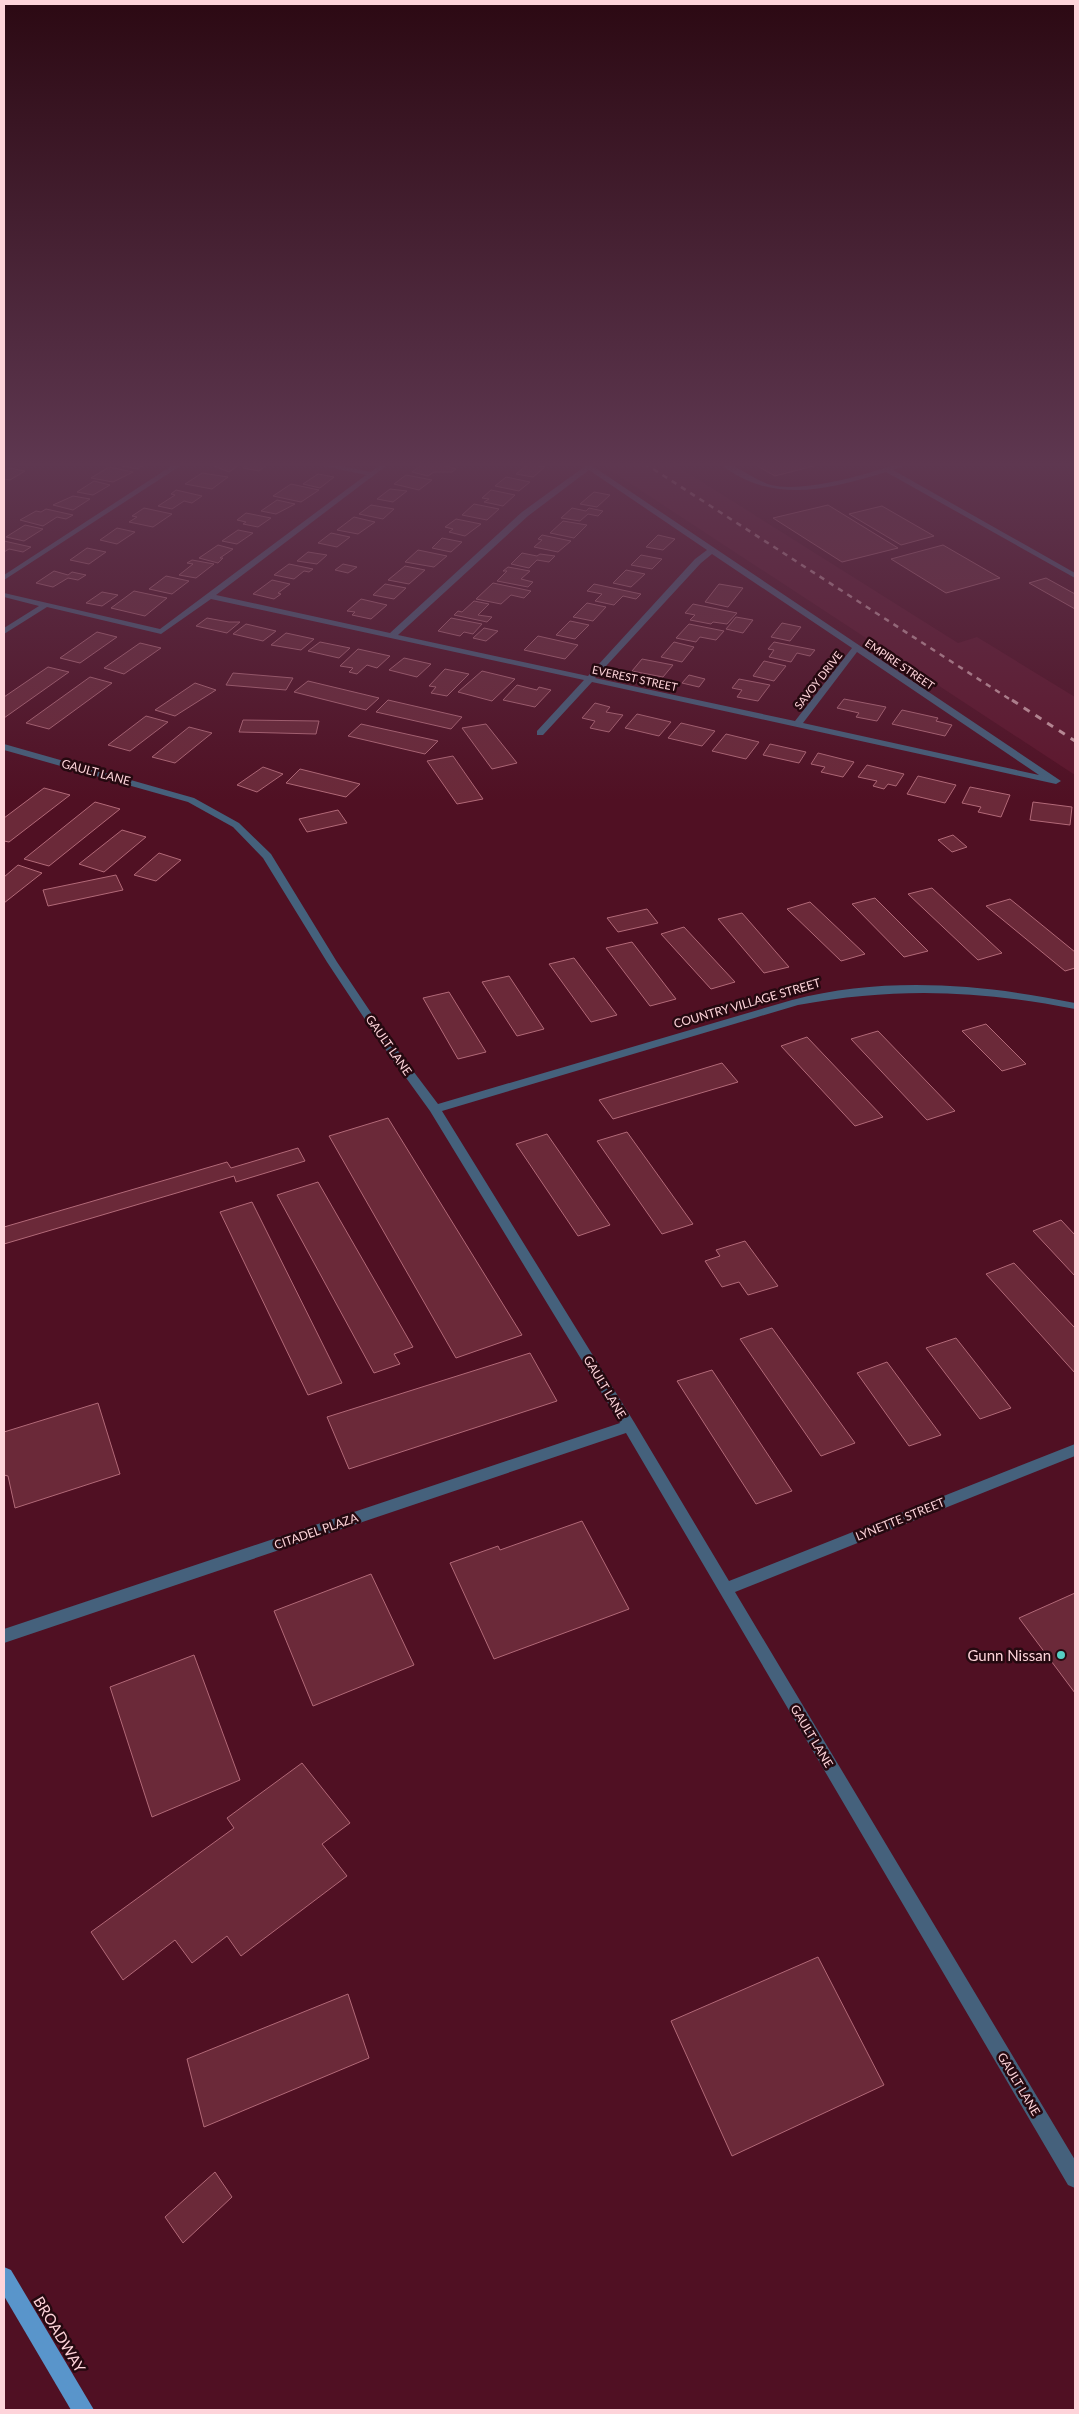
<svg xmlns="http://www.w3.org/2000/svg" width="1079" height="2414" viewBox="0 0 1079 2414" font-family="Lato,sans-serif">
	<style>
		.built { fill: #5e162c }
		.building { fill: #6b2939; stroke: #b26978 }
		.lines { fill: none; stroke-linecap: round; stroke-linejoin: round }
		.minor { fill: #45617c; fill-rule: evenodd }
		.major { fill: #5995cb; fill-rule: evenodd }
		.rail-far1 { stroke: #cc9ca5; stroke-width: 2.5; stroke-dasharray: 5.5 5.5; stroke-linecap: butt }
		.rail { stroke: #cc9ca5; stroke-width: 3; stroke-dasharray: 7 7; stroke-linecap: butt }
		.poi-dot { fill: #56cec3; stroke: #250910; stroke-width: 2 }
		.labels { text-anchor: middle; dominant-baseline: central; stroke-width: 5; stroke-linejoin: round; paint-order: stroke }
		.far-street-label { font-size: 11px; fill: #fed4da; stroke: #250910 }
		.street-label { font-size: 12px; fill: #fed4da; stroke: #250910 }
		.near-poi-label { font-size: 15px; fill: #fed4da; stroke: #250910; text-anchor: end }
		.near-street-label { font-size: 15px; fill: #fed4da; stroke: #250910 }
	</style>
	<rect width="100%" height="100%" fill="#501023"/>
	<path class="built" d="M599 463H672L958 643 977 637 1075 697V775Z"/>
	<path class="building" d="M125 463H146L138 469 122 466Z
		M218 463H242L229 472 214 466Z
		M249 463H269L259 471 243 468Z
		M424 463H437L456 469 452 472H434L428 476 412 472Z
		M752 463H825L775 476Z
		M528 464 545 467 533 477 516 474Z
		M109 467 133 472 113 482 91 478Z
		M9 468 25 471 10 480 4 479V471Z
		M202 473 228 477 212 489 185 484Z
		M318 474 334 477 320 488 303 484Z
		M406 475 432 480 419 490 394 484Z
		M506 477 530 482 519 491 495 486Z
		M94 481 110 485 93 495 77 492Z
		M291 484 319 490 301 502 273 496Z
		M390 489 407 491 393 502 377 499Z
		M176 490 202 496 192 503 184 501 172 509 158 506 175 495 171 494Z
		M491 490 515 495 503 506 484 502 489 499 482 498Z
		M594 492 610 495 597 507 580 504Z
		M73 496 90 499 73 510 53 505Z
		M277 500 295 504 276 514 261 511Z
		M474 504 499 509 487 520 462 515Z
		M371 505 394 509 383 519 359 514Z
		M828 505 898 548 842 562 773 518Z
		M882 506 934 536 901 545 849 514Z
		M144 508 172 514 153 527 129 522 137 517 132 516Z
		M572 508 586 511 589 508 603 511 598 516 588 514 580 521 561 518Z
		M46 509 73 515 66 519 57 517 43 526 20 520 36 511 41 512Z
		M246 513 271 518 258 527 243 524 246 522 237 520Z
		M354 517 375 522 358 534 337 530Z
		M456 519 481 524 465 536 449 532 453 529 445 527Z
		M563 521 587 525 574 538 550 533Z
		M25 525 43 529 24 541 6 537Z
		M117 528 135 532 117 544 100 540Z
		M238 530 253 533 237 544 222 541Z
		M331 533 350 537 337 547 318 543Z
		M542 535 571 541 558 552 534 547 542 540 538 539Z
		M658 535 675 539 663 550 646 547Z
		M442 538 462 542 451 552 432 548Z
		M4 541 31 547 23 552 9 549 4 552Z
		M218 545 233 549 220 558H223L218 563 199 558Z
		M943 545 1000 578 946 593 891 559Z
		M87 548 106 552 89 564 70 560Z
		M418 550 447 556 434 567 405 562Z
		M308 552 327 555 317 564 297 561Z
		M522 553 537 556 540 554 555 556 549 562 537 560 529 568 511 564Z
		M641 555 662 559 652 569 631 565Z
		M192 560 214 564 196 578 179 575 193 564 187 563Z
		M289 564 313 569 309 572 304 571 294 579 274 575Z
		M343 564 357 567 348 573 335 570Z
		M405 566 425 570 409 584 388 580Z
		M508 567 530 571 521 579 533 582 528 587 497 581 507 571H503Z
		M626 570 645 574 631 587 613 583Z
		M54 571 68 575 72 572 86 575 78 580 68 578 53 587 36 583Z
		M166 576 189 581 172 594 149 589Z
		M1046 578 1075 594V609L1029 583Z
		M272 580 290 584 278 593 281 594 274 599 253 594Z
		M493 583 531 591 524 598 511 595 501 604 476 599Z
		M385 584 406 588 394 599 373 595Z
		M594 584 641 594 636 599 623 596 614 605 595 601 602 594 587 591Z
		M719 584 743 588 728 607 705 602Z
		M134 591 167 598 145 616 111 608Z
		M102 592 118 595 102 606 86 603Z
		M361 599 387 605 371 619 352 615 355 612 347 611Z
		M474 601 489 604 478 615 492 617 487 622 454 615 458 611 462 612Z
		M587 603 606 607 593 621 573 617Z
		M693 604 737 613 727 624 713 622 711 624 690 620 695 615 685 613Z
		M736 617 753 620 743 633 726 629Z
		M207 618 229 622H240L227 633 196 626Z
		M451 618 482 624 473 634 464 632 460 636 438 631Z
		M570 621 589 625 575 639 556 635Z
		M782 623 801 627 790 641 771 637Z
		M246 624 276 631 263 641 233 634Z
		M689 624 724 631 716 640 700 637 696 642 676 638Z
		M484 628 498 631 486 641 473 638Z
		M97 632 117 637 80 663 60 658Z
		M286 633 314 639 301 650 271 645Z
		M538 636 578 645 565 659 524 650Z
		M320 642 350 648 339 658 308 651Z
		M674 642 694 647 682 662 661 657Z
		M774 642 815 650 810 656 797 653 791 662 769 657 774 650 768 649Z
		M140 643 161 648 124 674 104 668Z
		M358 649 390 656 377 668 367 665 357 674 349 672 353 668 340 666Z
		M404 658 431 664 417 677 389 670Z
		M642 659 673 665 663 677 632 671Z
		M764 661 786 666 774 681 753 676Z
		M48 667 69 672 4 718V697Z
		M445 669 469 674 447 696 431 693 436 687 429 686Z
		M482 671 515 679 492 701 458 692Z
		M233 673 293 678 286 690 226 685Z
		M689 675 705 679 699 687 682 683Z
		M90 677 112 683 49 729 26 723Z
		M739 679 770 685 758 701 737 697 742 690 732 688Z
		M308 681 379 698 366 710 294 692Z
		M195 683 216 690 175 716 155 710Z
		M517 685 537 690 539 687 551 690 535 707 503 700Z
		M844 699 886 707 877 721 856 717 859 713 837 708Z
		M388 700 462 717 451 729 376 712Z
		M595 703 610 707 606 712 623 715 609 732 590 728 595 721 582 718Z
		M902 710 938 718 936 721 952 725 945 736 892 724Z
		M637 714 671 722 659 736 625 728Z
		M146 716 168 722 130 751 108 745Z
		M243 720 319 721 316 734 239 732Z
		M681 723 715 731 702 746 668 738Z
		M361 724 438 741 425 754 348 736Z
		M486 724 517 763 492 769 462 728Z
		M189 727 212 733 175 763 152 757Z
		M726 734 759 742 746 759 712 751Z
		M770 744 806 752 799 763 763 755Z
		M818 753 854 762 843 777 821 772 825 767 811 764Z
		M453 756 483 799 457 804 427 761Z
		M867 765 904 774 896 786 888 784 884 789 873 786 877 781 858 777Z
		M263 767 283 774 257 792 237 785Z
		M300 769 360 784 346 797 286 783Z
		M918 776 956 785 945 803 907 794Z
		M970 787 1010 795 1001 817 978 812 981 807 962 803Z
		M44 788 70 795 9 842 4 841V818Z
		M95 802 120 809 49 866 24 859Z
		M1033 802 1072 807 1070 825 1030 820Z
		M338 810 347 823 307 832 299 819Z
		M122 830 146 837 104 872 79 864Z
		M953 835 967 847 952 852 938 840Z
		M159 853 181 860 156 881 134 875Z
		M18 865 42 873 4 903V877Z
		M116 875 123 890 48 906 43 890Z
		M932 888 1002 953 978 960 908 894Z
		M875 898 928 951 904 957 852 904Z
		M1010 899 1075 952V968L1065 971 986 906Z
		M810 902 865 954 841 961 787 909Z
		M647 909 658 923 618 932 607 918Z
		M742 913 789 967 764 973 718 919Z
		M684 927 735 982 711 989 661 934Z
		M632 942 676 999 650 1006 606 948Z
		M574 958 617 1015 591 1022 549 964Z
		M509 976 544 1029 517 1036 482 982Z
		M449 992 486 1052 458 1059 423 998Z
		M986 1024 1026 1064 1002 1071 962 1031Z
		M878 1031 955 1111 927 1120 851 1039Z
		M807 1037 883 1117 855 1126 781 1046Z
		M722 1063 738 1082 613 1119 599 1100Z
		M388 1118 522 1335 456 1358 329 1136Z
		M627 1132 693 1224 662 1234 597 1141Z
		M547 1134 610 1225 578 1236 516 1144Z
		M298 1148 305 1161 236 1182 234 1176 4 1244V1227L227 1162 231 1168Z
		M318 1182 413 1347 394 1354 400 1364 374 1373 277 1195Z
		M252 1202 342 1383 308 1395 220 1212Z
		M1061 1220 1075 1235V1276L1033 1231Z
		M745 1241 778 1286 748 1295 739 1282 722 1287 705 1261 720 1256 716 1250Z
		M1014 1263 1075 1328V1373L986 1274Z
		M772 1328 855 1443 821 1456 740 1339Z
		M956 1338 1011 1408 980 1419 926 1348Z
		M530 1353 557 1401 349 1469 327 1417Z
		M887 1362 941 1435 909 1446 857 1373Z
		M712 1370 792 1491 756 1504 677 1381Z
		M98 1403 120 1474 15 1508 8 1476 4 1475V1432Z
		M582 1521 629 1609 494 1659 450 1563 498 1546 500 1550Z
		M371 1574 414 1665 313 1706 274 1611Z
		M1075 1593V1693L1019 1618Z
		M194 1655 240 1780 152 1817 110 1687Z
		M302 1763 350 1823 322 1844 347 1876 241 1956 227 1936 192 1963 175 1940 123 1980 91 1932 234 1828 227 1818Z
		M818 1957 884 2085 732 2156 671 2021Z
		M348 1994 369 2058 204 2127 187 2059Z
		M215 2172 232 2197 183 2243 165 2217Z"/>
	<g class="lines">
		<path class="minor" d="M176 463H185L4 580V575Z
			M310 463H327L371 472 382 463H390L216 595 390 633 522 512 584 467 580 463H588L1061 781 1056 784 592 682 543 735H537V731L584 680 211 599 161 634 47 607 4 634V628L39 606 4 597V593L160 629 366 475ZM589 470 707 550 695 559 588 676 398 635 528 516ZM712 554 852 648 795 721 595 678 701 563ZM857 652 1039 775 803 723Z
			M719 463C737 463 753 480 771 485 803 493 869 474 900 463H911L893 470 1075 573V578L886 472C827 490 771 505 719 463Z
			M4 744 194 798 239 823 271 854 337 962 386 1035 438 1104 792 1000C885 976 982 984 1075 1003V1009C977 990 896 987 798 1005L442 1111 634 1422 729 1581 1075 1444V1456L735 1592 1075 2160V2188L1068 2185 626 1433 4 1643V1629L620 1423 430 1111 378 1039 327 962 263 858 233 827 188 802 4 750Z"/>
		<path class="major" d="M4 2267 11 2270 94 2410H71L4 2296Z"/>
		<path class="rail-far1" d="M644 463 1014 702"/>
		<path class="rail" d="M1012 700 1075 741"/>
	</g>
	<linearGradient id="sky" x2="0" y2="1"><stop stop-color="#2c0913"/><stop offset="0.58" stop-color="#5e3750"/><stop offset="1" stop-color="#5e3750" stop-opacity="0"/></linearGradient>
	<rect width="1079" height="801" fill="url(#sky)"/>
	<circle class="poi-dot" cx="1061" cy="1655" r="5"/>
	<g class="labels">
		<g class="far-street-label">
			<text transform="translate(900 664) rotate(34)">EMPIRE STREET</text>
			<text transform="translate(635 678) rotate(12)">EVEREST STREET</text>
			<text transform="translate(818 680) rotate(-52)">SAVOY DRIVE</text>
		</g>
		<g class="street-label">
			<text transform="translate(96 772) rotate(15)">GAULT LANE</text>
			<text transform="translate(747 1003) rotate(-16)">COUNTRY VILLAGE STREET</text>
			<text transform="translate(389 1045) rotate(55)">GAULT LANE</text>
			<text transform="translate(605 1387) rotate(59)">GAULT LANE</text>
			<text transform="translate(900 1519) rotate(-22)">LYNETTE STREET</text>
			<text transform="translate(316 1531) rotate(-19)">CITADEL PLAZA</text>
			<text transform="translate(812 1736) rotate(59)">GAULT LANE</text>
			<text transform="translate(1019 2084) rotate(59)">GAULT LANE</text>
		</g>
		<g class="near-poi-label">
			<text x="1051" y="1655">Gunn Nissan</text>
		</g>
		<g class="near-street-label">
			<text transform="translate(60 2334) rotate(59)">BROADWAY</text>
		</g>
	</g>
	<rect width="1079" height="2414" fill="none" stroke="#fed4da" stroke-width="10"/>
</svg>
